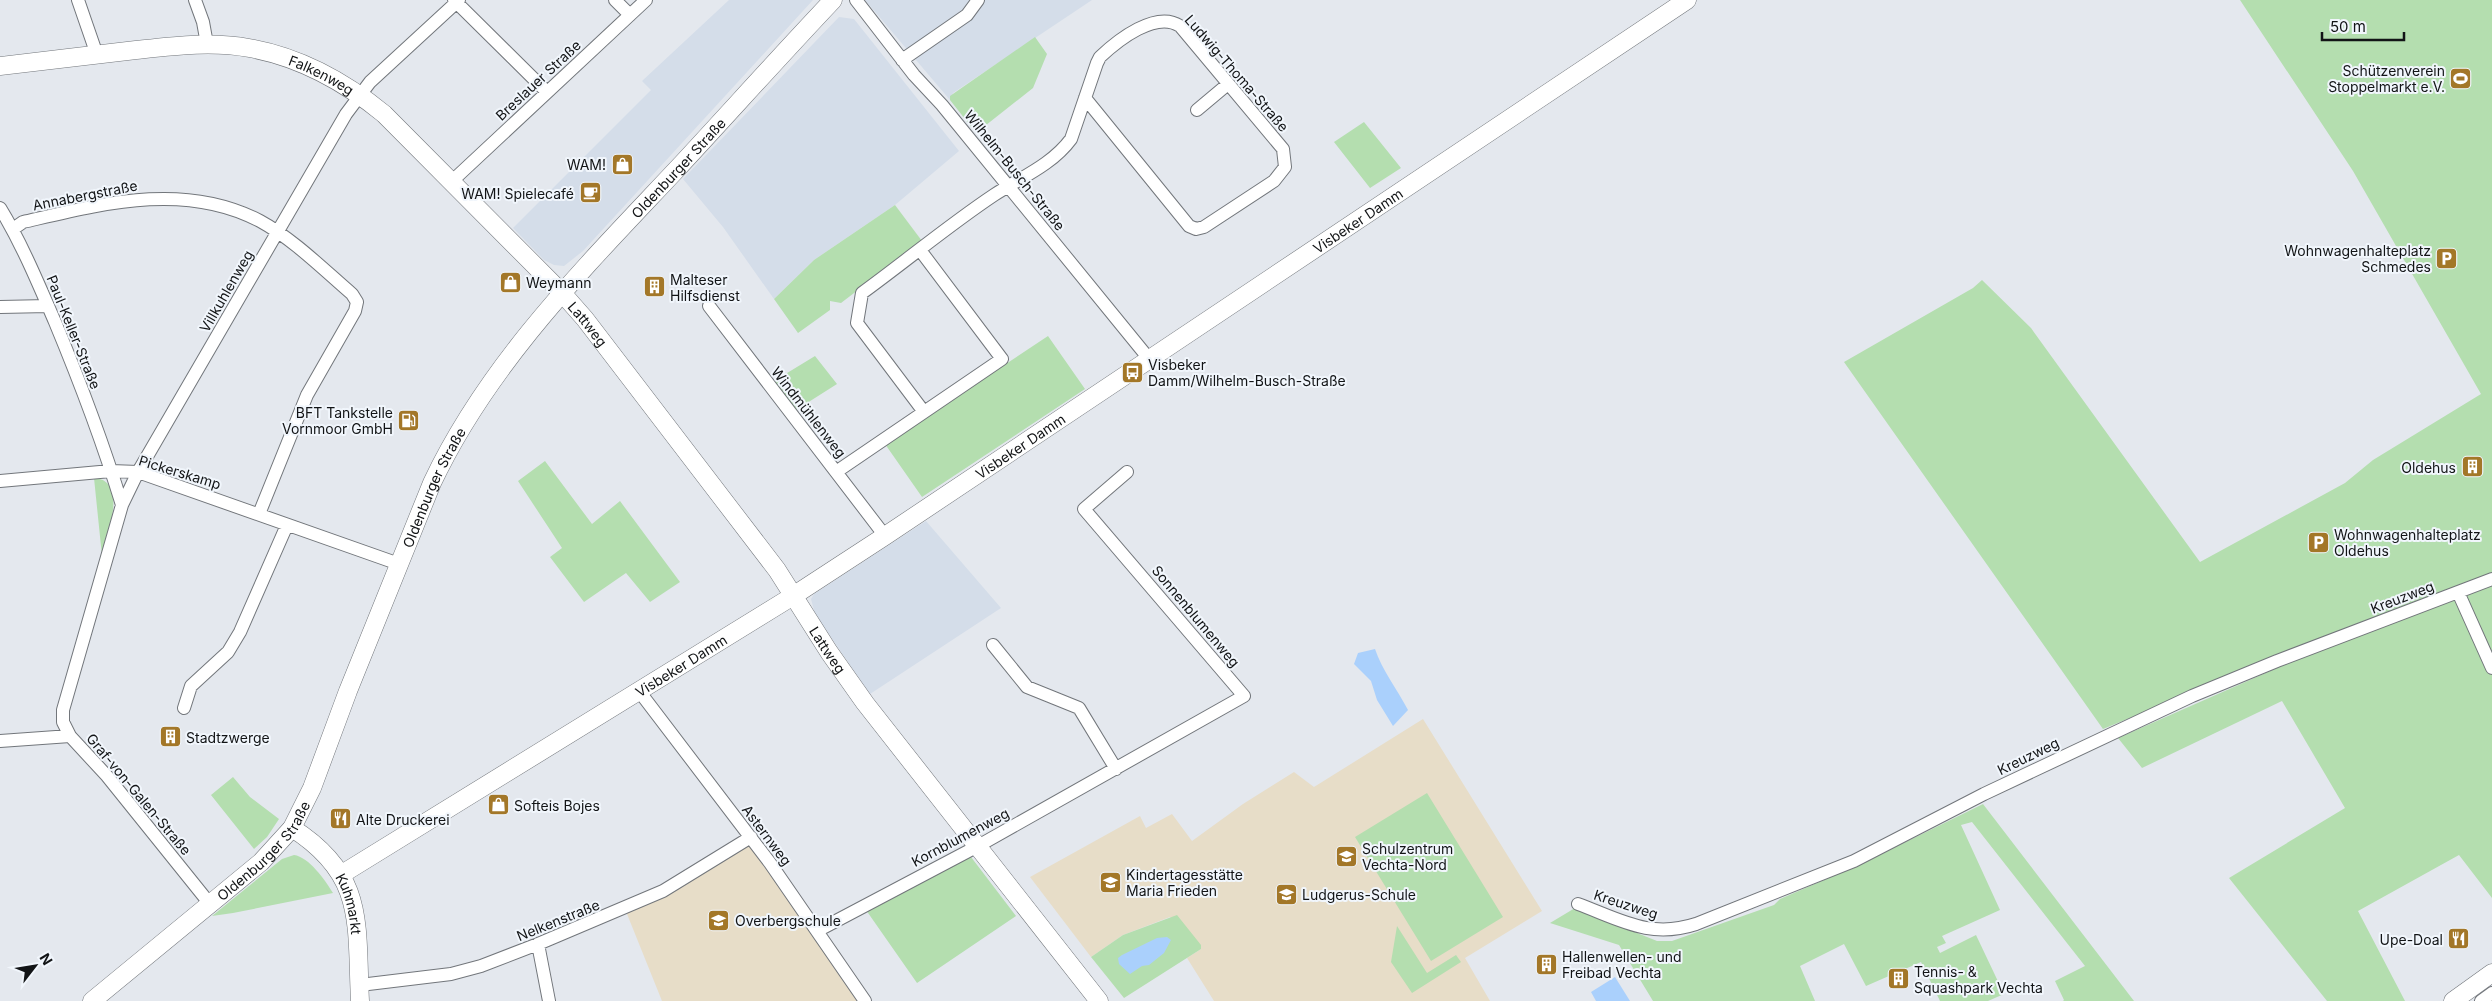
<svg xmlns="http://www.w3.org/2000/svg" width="2492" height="1001" viewBox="0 0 2492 1001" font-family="Inter,sans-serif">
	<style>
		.built { fill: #d4dde9 }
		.education { fill: #e7ddc8 }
		.green { fill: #b4deaf }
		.water { fill: #aad0fc }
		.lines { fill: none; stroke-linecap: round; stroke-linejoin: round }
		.street-casing { stroke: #72767b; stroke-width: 14 }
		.secondary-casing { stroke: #72767b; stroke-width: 19 }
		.street { stroke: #fff; stroke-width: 12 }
		.secondary { stroke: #fff; stroke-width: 18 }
		.labels { text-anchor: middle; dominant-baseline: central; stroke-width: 4; stroke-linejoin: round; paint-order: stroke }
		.poi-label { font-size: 14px; fill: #121416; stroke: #f1f6fc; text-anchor: start }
		.street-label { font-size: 14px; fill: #121416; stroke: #f1f6fc }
	</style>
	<rect width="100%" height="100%" fill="#e4e8ee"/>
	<path class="built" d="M729 0H813L583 251 564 266 554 265 544 260 513 228 651 90 642 81Z
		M865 0H1092L953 93 950 100Z
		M839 17 854 19 959 151 895 205 814 260 774 299 723 227 683 179Z
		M926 521 1001 608 870 694 815 614 811 599 814 594Z"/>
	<path class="education" d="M1423 719 1542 911 1465 958 1490 1001H1214L1187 958 1201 949 1170 917 1123 935 1091 957 1030 877 1140 816 1146 828 1172 814 1192 841 1243 804 1294 772 1314 787Z
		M751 837 865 1001H662L625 909Z"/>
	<path class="green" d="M2240 0H2492V898L2459 855 2358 911 2405 1001H2327L2229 878 2345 808 2282 701 2142 768 2118 738 2277 668 2271 660 2103 729 1844 362 1973 288 1982 280 2031 328 2200 562 2345 483 2373 460 2481 394 2353 171Z
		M1035 37 1047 54 1033 88 976 133 950 100V96Z
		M1364 122 1401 168 1370 188 1334 142Z
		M895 205 922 241 841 303 830 301V310L798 333 774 299 814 260Z
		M1048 336 1085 389 922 497 885 444Z
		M815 356 837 384 796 410 774 381Z
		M545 461 592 524 620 501 680 582 650 602 626 573 584 602 550 557 562 548 518 481Z
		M94 478C129 480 107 536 102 556Z
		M233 777 250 797 279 819 267 837 254 849 211 795Z
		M1427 793 1503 917 1431 961 1355 837Z
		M1983 804 2134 1001H2063L2064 1000 2055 981 2085 966 1972 822 1961 825 2000 910 1942 936 1946 943 1937 947 1940 953 1976 935 2004 994 1988 1001H1940L1921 962 1866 986 1844 944 1800 966 1815 1001H1653L1619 945 1550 923 1575 908 1657 941H1672L1774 905 1780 899 1861 864Z
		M294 855C309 857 325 880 333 893L233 913 212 916 282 859Z
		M971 857 1016 916 917 983 866 910Z
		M1177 915 1201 945V949L1124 998 1091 957 1123 935Z
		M1397 926 1427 973 1456 955 1461 962 1412 993 1391 962Z"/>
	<path class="water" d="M1375 649C1382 670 1397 689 1408 710L1393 726 1377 700 1371 681 1354 664 1358 653Z
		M1167 937 1171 940 1164 953 1149 965 1142 966 1130 974 1119 964 1118 958 1122 955 1157 938Z
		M1615 977 1630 1001H1596L1591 992Z"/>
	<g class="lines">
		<defs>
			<path id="street" d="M78 0 97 55
				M195 0 203 22 207 44
				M454 0 547 92
				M615 0 630 15
				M856 0 914 75 942 105 1150 360
				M902 60 967 15 978 0
				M1197 110 1228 84
				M450 183 646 0
				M0 208C22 244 38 283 55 322 80 382 103 443 122 505
				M13 229 23 222C101 204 184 181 260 221 293 239 323 269 352 294L357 302 355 311 307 395 259 514
				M709 306 885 536
				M0 307 48 306
				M924 412 857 323 862 293C906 261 949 225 994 195 1020 178 1052 165 1071 139L1097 63 1100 57C1118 40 1156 10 1180 26L1283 149 1285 167 1274 181 1204 227 1196 229 1189 226 1085 98
				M836 472 1002 359 920 250
				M0 481 111 471 138 472 399 564
				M2458 592 2492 668
				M993 645 1027 687 1079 708 1116 769
				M639 691 770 863 865 1001
				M184 708 191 686 228 652 240 632 287 525
				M0 741 70 736
				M210 904 107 776 70 736 63 722V710L122 505 138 472 346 114 370 82 459 0
				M1578 904C1621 920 1650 939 1696 924L1854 861 1984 794 2192 696 2277 661 2492 579
				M817 931 978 846 1244 696 1084 509 1127 472
				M538 944 549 1001
				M360 985 451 974 481 966 538 944 663 891 751 837
				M2481 1001 2492 993"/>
			<g id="secondary">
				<path id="s1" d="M0 66C45 61 91 55 136 50 173 46 212 41 249 48 300 57 345 82 384 114L563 294 585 319 777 570 829 652 865 703 1099 1001"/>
				<path id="s2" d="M292 828C366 875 356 923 360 1001"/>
				<path id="s3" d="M342 874 793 596 885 536 1687 0"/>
				<path id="s4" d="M92 1001 261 862 292 828 312 788 348 691 432 483C489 362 586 266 677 169 729 113 780 56 833 0"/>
				<path d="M2453 1001 2492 973"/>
			</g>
		</defs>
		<use href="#street" class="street-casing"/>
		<use href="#secondary" class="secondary-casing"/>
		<use href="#street" class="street"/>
		<use href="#secondary" class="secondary"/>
	</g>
	<defs>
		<symbol id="stadium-square" viewBox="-11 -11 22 22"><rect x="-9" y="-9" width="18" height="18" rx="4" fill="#a37728" stroke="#f1f6fc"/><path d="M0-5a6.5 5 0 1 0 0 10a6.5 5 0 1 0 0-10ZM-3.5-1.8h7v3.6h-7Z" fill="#fff"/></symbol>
		<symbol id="shop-square" viewBox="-11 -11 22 22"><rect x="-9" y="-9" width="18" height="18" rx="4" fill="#a37728" stroke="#f1f6fc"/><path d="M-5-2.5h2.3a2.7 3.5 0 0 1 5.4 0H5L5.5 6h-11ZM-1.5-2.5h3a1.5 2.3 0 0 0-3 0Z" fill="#fff"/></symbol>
		<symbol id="cafe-square" viewBox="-11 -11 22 22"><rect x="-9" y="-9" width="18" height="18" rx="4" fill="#a37728" stroke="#f1f6fc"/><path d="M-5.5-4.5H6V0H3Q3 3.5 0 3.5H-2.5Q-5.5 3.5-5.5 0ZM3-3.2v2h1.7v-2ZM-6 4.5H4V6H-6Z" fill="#fff"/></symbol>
		<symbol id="parking-square" viewBox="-11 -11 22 22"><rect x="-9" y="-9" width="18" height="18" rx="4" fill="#a37728" stroke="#f1f6fc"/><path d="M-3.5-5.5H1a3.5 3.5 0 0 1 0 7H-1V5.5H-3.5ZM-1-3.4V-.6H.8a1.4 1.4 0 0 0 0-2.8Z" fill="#fff"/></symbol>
		<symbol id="building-square" viewBox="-11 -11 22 22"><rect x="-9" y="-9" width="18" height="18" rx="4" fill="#a37728" stroke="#f1f6fc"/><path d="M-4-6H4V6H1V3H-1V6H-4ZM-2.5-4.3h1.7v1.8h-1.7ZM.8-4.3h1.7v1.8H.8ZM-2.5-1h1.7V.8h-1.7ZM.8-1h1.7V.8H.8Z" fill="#fff"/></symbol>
		<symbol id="bus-square" viewBox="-11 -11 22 22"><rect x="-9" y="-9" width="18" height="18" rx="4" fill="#a37728" stroke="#f1f6fc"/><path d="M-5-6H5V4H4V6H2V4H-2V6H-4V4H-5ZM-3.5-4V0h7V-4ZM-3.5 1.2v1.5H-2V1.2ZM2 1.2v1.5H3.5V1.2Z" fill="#fff"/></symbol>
		<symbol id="fuel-square" viewBox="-11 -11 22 22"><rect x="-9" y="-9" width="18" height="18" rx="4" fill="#a37728" stroke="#f1f6fc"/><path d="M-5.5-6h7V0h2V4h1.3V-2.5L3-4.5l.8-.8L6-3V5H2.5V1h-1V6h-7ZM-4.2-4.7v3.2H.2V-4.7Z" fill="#fff"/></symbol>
		<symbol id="restaurant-square" viewBox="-11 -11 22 22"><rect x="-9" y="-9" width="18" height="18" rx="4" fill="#a37728" stroke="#f1f6fc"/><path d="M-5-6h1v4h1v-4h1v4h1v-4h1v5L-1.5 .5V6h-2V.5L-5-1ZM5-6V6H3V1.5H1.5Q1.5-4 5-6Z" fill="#fff"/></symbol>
		<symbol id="school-square" viewBox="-11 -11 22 22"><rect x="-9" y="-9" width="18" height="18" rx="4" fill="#a37728" stroke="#f1f6fc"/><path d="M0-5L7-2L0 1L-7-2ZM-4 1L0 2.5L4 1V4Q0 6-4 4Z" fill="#fff"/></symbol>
	</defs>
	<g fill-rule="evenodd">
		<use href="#stadium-square" x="2448" y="66" width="25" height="25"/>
		<use href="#shop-square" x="610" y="152" width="25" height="25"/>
		<use href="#cafe-square" x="578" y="180" width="25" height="25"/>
		<use href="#parking-square" x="2434" y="246" width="25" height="25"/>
		<use href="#shop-square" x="498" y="270" width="25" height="25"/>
		<use href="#building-square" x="642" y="274" width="25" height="25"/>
		<use href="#bus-square" x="1120" y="360" width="25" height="25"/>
		<use href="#fuel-square" x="396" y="408" width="25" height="25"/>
		<use href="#building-square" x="2460" y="454" width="25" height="25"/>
		<use href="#parking-square" x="2306" y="530" width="25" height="25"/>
		<use href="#building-square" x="158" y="724" width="25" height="25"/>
		<use href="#shop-square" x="486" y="792" width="25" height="25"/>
		<use href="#restaurant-square" x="328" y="806" width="25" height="25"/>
		<use href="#school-square" x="1334" y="844" width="25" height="25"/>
		<use href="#school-square" x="1098" y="870" width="25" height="25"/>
		<use href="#school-square" x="1274" y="882" width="25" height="25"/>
		<use href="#school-square" x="706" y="908" width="25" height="25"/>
		<use href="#restaurant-square" x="2446" y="926" width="25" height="25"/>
		<use href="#building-square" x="1534" y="952" width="25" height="25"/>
		<use href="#building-square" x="1886" y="966" width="25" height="25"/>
	</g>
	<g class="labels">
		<g class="poi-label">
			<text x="2445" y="70" text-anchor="end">Schützenverein<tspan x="2445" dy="16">Stoppelmarkt e.V.</tspan></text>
			<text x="606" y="164" text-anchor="end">WAM!</text>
			<text x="574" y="193" text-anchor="end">WAM! Spielecafé</text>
			<text x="2431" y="250" text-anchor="end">Wohnwagenhalteplatz<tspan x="2431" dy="16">Schmedes</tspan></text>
			<text x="670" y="279">Malteser<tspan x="670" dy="16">Hilfsdienst</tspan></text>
			<text x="526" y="282">Weymann</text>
			<text x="1148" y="364">Visbeker<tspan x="1148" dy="16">Damm/Wilhelm-Busch-Straße</tspan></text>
			<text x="393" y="412" text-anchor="end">BFT Tankstelle<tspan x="393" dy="16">Vornmoor GmbH</tspan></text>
			<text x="2456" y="467" text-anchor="end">Oldehus</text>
			<text x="2334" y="534">Wohnwagenhalteplatz<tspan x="2334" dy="16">Oldehus</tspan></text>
			<text x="186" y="737">Stadtzwerge</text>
			<text x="514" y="805">Softeis Bojes</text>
			<text x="356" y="819">Alte Druckerei</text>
			<text x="1362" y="848">Schulzentrum<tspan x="1362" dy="16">Vechta-Nord</tspan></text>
			<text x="1126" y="874">Kindertagesstätte<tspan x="1126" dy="16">Maria Frieden</tspan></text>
			<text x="1302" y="894">Ludgerus-Schule</text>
			<text x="735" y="920">Overbergschule</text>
			<text x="2443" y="939" text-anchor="end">Upe-Doal</text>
			<text x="1562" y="956">Hallenwellen- und<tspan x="1562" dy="16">Freibad Vechta</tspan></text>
			<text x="1914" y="971">Tennis- &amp;<tspan x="1914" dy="16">Squashpark Vechta</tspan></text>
		</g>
		<g class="street-label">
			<text transform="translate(1237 73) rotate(49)">Ludwig-Thoma-Straße</text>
			<text stroke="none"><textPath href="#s1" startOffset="328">Falkenweg</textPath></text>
			<text transform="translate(538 80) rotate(-43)">Breslauer Straße</text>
			<text stroke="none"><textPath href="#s4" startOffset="1039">Oldenburger Straße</textPath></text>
			<text transform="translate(1015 170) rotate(51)">Wilhelm-Busch-Straße</text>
			<text transform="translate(85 195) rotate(-11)">Annabergstraße</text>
			<text stroke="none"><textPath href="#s3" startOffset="1208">Visbeker Damm</textPath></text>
			<text transform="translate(226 291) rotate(-60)">Villkuhlenweg</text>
			<text stroke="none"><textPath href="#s1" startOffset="695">Lattweg</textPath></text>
			<text transform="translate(74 332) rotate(68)">Paul-Keller-Straße</text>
			<text transform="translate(809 412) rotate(52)">Windmühlenweg</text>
			<text stroke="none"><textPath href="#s3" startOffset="802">Visbeker Damm</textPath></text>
			<text transform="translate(180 472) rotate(17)">Pickerskamp</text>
			<text stroke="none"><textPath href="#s4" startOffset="634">Oldenburger Straße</textPath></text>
			<text transform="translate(2402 597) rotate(-21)">Kreuzweg</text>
			<text transform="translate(1196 616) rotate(50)">Sonnenblumenweg</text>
			<text stroke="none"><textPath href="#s1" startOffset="1100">Lattweg</textPath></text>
			<text stroke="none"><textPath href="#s3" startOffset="398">Visbeker Damm</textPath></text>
			<text transform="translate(2028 756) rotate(-26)">Kreuzweg</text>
			<text transform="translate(139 794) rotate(50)">Graf-von-Galen-Straße</text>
			<text transform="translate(767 835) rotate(53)">Asternweg</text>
			<text transform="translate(960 837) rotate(-28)">Kornblumenweg</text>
			<text stroke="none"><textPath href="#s4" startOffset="229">Oldenburger Straße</textPath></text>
			<text stroke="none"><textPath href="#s2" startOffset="99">Kuhmarkt</textPath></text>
			<text transform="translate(1626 904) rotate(18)">Kreuzweg</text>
			<text transform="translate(558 920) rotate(-22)">Nelkenstraße</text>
		</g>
	</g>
	<g transform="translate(35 966) rotate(59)" stroke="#f1f6fc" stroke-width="4" paint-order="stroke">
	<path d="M0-4L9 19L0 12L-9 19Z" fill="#121416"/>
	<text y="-8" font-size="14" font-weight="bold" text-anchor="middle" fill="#121416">N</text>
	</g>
	<path d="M2322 32v8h82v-8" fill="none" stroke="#121416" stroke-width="2.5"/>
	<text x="2330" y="32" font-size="15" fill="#121416" stroke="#f1f6fc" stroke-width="4" paint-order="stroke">50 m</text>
</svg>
